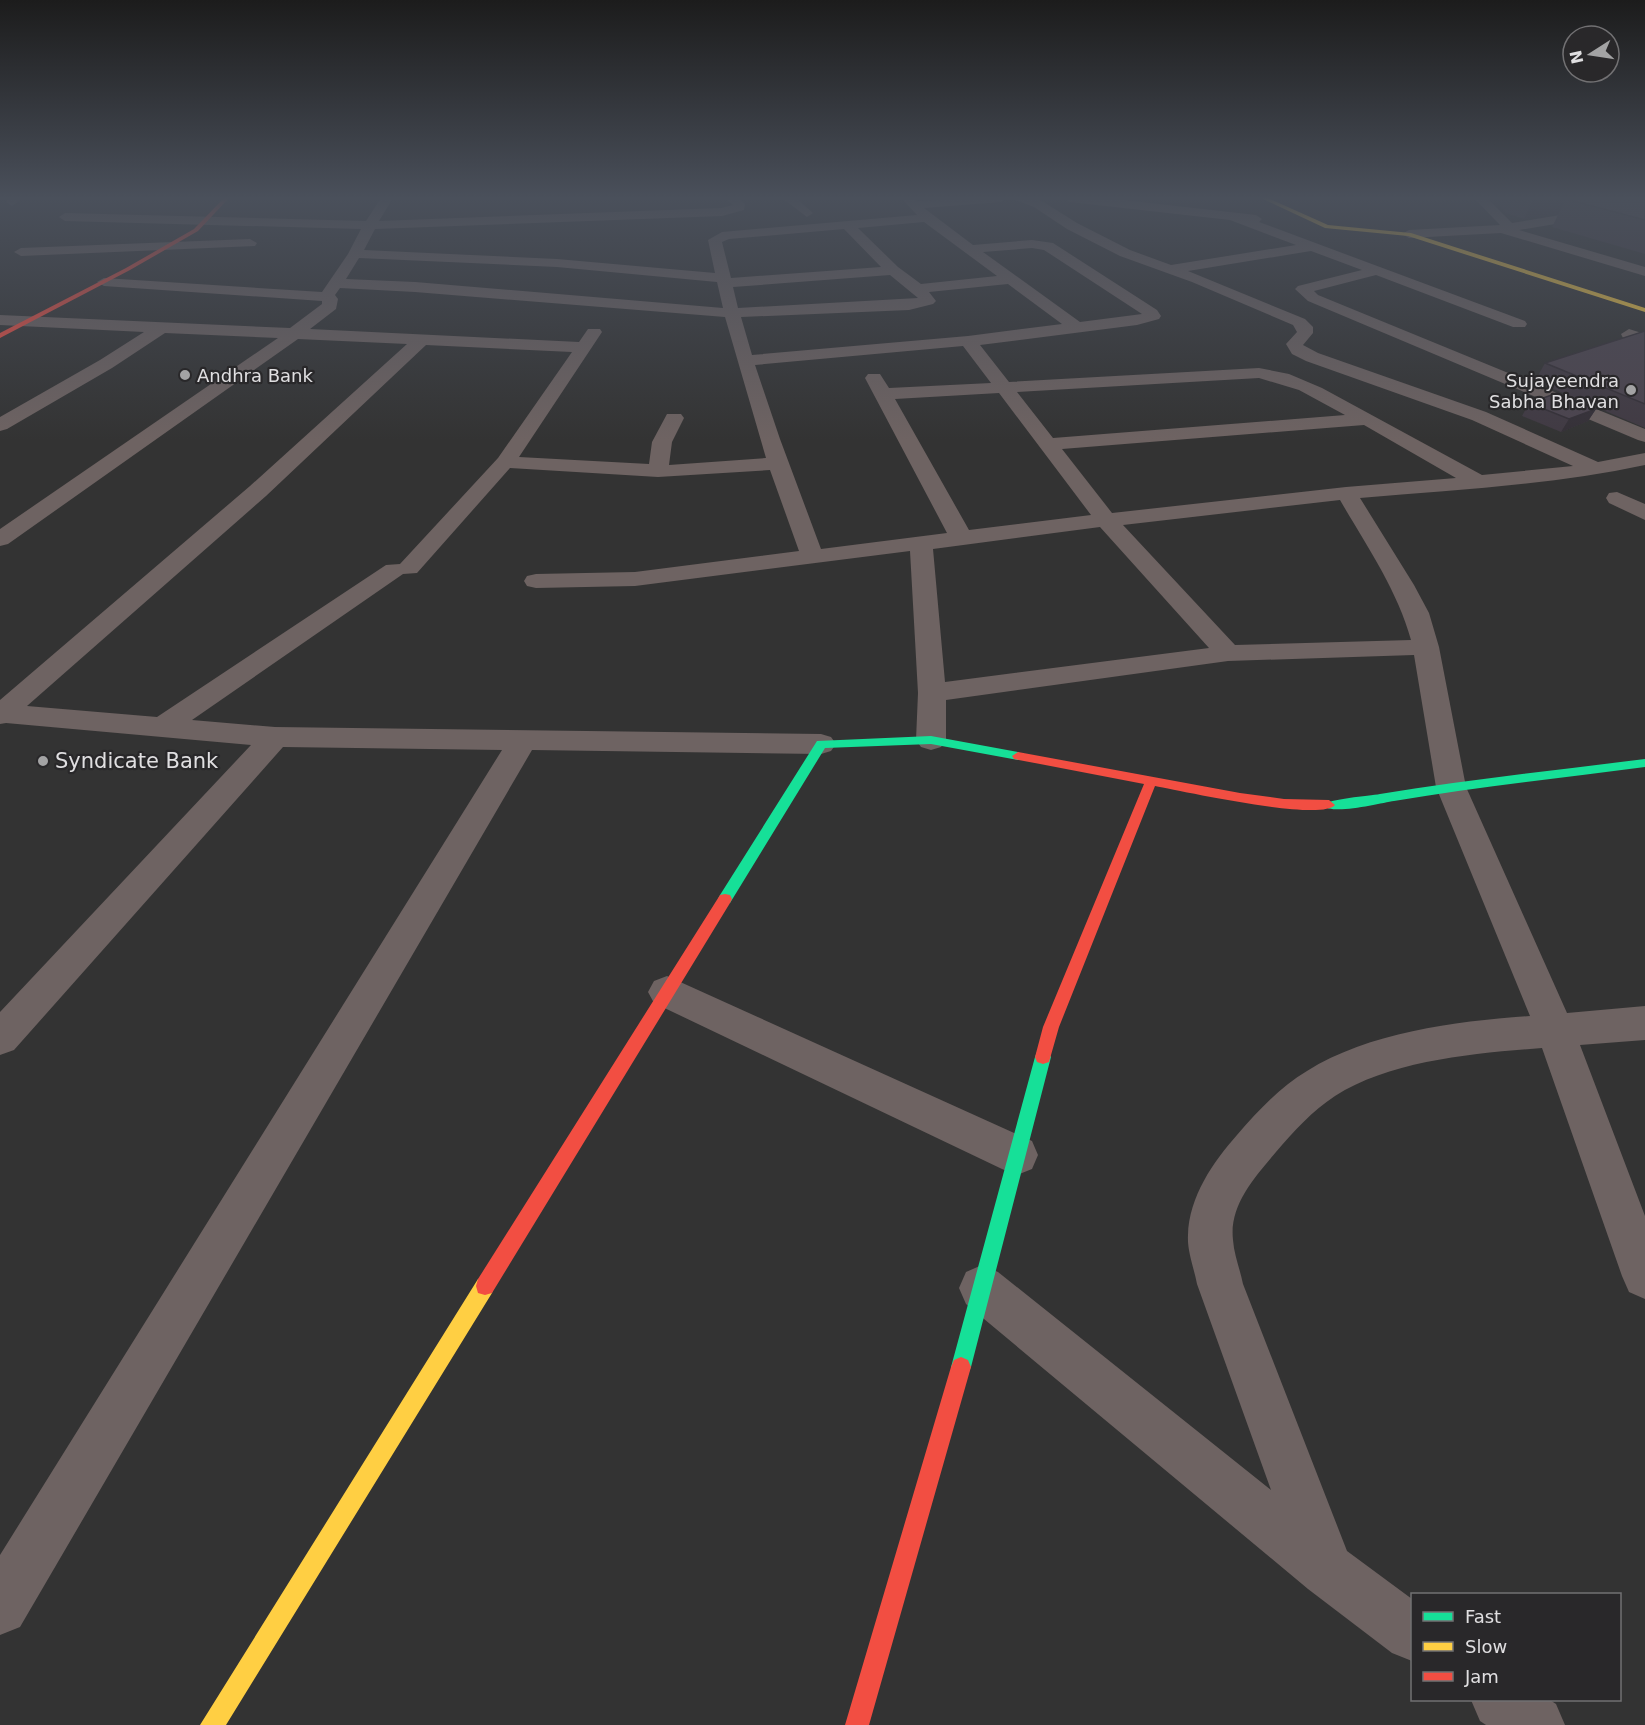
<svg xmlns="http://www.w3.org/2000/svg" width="1645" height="1725" viewBox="0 0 1645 1725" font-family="'DejaVu Sans',sans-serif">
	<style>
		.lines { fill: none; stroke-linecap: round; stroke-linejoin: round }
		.street { fill: #6e6362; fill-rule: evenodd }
		.fast { fill: #16e098; fill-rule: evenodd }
		.slow { fill: #ffcf43; fill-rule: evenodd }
		.jam { fill: #f24e42; fill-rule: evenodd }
		.wall { fill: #413a43 }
		.shaded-wall { fill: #353037 }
		.building { fill: #4c444e; stroke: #353037; stroke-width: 1.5 }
		.poi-dot { fill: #a3a3a4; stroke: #29282a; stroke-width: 2 }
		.labels { text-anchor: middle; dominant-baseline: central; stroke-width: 4.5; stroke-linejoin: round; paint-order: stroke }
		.far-poi-label { font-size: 18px; fill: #e0dfe1; stroke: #29282a; text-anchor: start }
		.poi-label { font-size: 21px; fill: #e0dfe1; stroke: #29282a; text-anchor: start }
	</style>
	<rect width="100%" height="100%" fill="#333"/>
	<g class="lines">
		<path class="street" d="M9 198H23L12 206 6 202Z
			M381 198H393L379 221 721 208 733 205 725 198H739L745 204 744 210 722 216 375 229 364 250 557 259 715 273 708 240 722 232 917 215 901 198H914L917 201 1007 198 1001 202 924 208 973 245 1032 240 1053 243 1157 310 1161 316 1159 319 1137 325 980 345 1009 382 1259 368 1289 374 1322 388 1482 475 1573 466 1472 420 1306 361 1292 354 1286 344 1297 332 1293 325 1192 282 1120 256 1067 229 1034 207 1010 198H1031L1042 201 1077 223 1130 250 1171 265 1296 245 1230 220 1070 202 1064 198H1106L1256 215 1262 219 1259 222 1525 321 1527 324 1525 327H1513L1376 275 1314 291 1318 295 1645 429V442L1638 440 1308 301 1295 289 1298 286 1362 270 1311 251 1188 271 1305 319 1313 327V333L1303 345 1318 353 1486 412 1598 462 1645 453V465C1551 485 1456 490 1360 498L1414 585 1429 613 1439 647 1466 787 1567 1013 1645 1006V1040L1580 1045 1645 1216V1299L1629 1292 1622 1276 1542 1048C1477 1053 1391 1060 1335 1096 1312 1111 1293 1132 1276 1152 1255 1177 1229 1205 1233 1240 1234 1255 1240 1269 1243 1284L1347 1551 1412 1599V1661L1392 1653 1308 1589 966 1304 959 1288 966 1272 982 1265 998 1272 1271 1490 1197 1284C1194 1268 1187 1251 1188 1235 1189 1197 1213 1162 1237 1135 1258 1111 1280 1087 1307 1071 1369 1032 1458 1021 1530 1016L1436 787 1414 655 1228 661 946 700V740L941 747 931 750 921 747 916 740 918 693 910 551 635 586 536 588 527 586 524 581 527 576 536 574 635 572 799 551 770 470 658 477 510 468 417 573 403 574 192 720 275 727 821 734 831 737 836 744 831 751 821 754 532 750 20 1627 0 1635V1555L502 750 283 747 14 1050 0 1055V1012L251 745 6 723 0 724V700L250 486 407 344 298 339 8 544 0 546V529L278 338 165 333 112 368 7 429 0 431V417L100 360 144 332 0 325V315L290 328 322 304V301L104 286 97 282 104 278 322 292 348 254 361 229 65 221 59 217 65 213 366 221ZM924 222 997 276 921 284 898 267 858 228ZM844 229 881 267 731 278 722 242 729 239ZM1032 248 1044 250 1142 314 1080 322 983 252ZM359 258 557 267 717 282 723 308 415 282 346 279ZM890 275 918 298 738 308 733 287ZM1008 284 1062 324 968 336 752 355 741 317 909 310 933 304 936 301 929 292ZM340 288 415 292 725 317 766 458 669 465 672 442 684 418 681 414H667L652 442 649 464 519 457 602 332 600 329H588L579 342 310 329 336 309 338 299 335 295ZM426 345 572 352 498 458 400 564 386 565 157 717 27 706 266 496ZM963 346 991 383 889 388 880 374H868L865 378 947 533 821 549 780 439 755 365ZM1259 378 1299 390 1345 415 1053 438 1017 392ZM999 393 1091 515 969 530 895 399ZM1364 425 1456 478 1346 487 1112 513 1062 449ZM1340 500C1366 545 1397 589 1411 640L1235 645 1123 525ZM1100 527 1209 648 945 682 933 549Z
			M782 198H796L813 213 807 217Z
			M1474 198H1487L1512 223 1645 201V209L1519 230 1645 267V276L1501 233 1409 238 1402 234 1409 230 1500 225Z
			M250 239 257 243 255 246 21 256 14 252 21 248Z
			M1629 329 1645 334V344L1623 338 1621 334Z
			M1617 492 1645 504V520L1609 503 1606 498 1609 493Z
			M667 976 1032 1141 1038 1155 1032 1169 1017 1175 1002 1169 654 1003 648 992 654 981Z
			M1471 1700H1550L1556 1704 1565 1725H1486L1480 1721Z"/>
		<path class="fast" d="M931 736 1018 752 1024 756 1018 760 931 744 825 748 730 903H720L718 899 720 895 817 741Z
			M1645 759V767C1561 778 1477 787 1394 801 1380 803 1331 816 1323 805 1328 799 1369 796 1380 794 1468 780 1556 770 1645 759Z
			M1043 1050 1049 1052 1051 1057 971 1367 968 1374 961 1377 954 1374 951 1367 1035 1057 1037 1052Z"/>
		<path class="slow" d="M1261 198H1268L1328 225 1411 233 1645 308V312L1408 236 1325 228Z
			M485 1277 492 1279 494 1286 492 1293 226 1725H200L478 1279Z"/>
		<path class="jam" d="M224 198H229L198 231 130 270 0 338V333L126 268 194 229Z
			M1018 752 1240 793 1284 799 1329 800 1335 805C1321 822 1182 791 1155 786L1059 1027 1049 1062 1043 1064 1037 1062 1035 1057 1043 1027 1144 784 1014 759 1012 756Z
			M725 894 730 895 732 899 730 903 492 1293 485 1295 478 1293 476 1286 478 1279 720 895Z
			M961 1357 968 1360 971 1367 869 1725H845L951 1367 954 1360Z"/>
	</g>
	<path class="wall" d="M1420 198H1476L1474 201H1424Z
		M1502 198H1645V254L1552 227 1559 213 1524 219 1506 213 1499 206Z
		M1645 331V428L1535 381 1545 363Z
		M1529 403 1596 409 1588 421 1561 432 1522 416Z"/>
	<path class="shaded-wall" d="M1534 198H1604L1566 199 1559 213 1524 219Z
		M1596 409 1588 421 1561 432 1569 419Z"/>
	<path class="building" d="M1569 198H1645V220L1566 199Z
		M1645 331V404L1545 363Z
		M1557 393 1596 409 1569 419 1529 403Z"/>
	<linearGradient id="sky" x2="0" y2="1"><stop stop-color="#1c1c1c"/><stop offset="0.45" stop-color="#4a505b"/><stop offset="1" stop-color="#4a505b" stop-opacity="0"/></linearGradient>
	<rect width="1645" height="440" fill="url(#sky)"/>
	<g class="poi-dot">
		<circle cx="185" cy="375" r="6"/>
		<circle cx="1631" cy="390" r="6"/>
		<circle cx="43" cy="761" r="6"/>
	</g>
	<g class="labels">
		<g class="far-poi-label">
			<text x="197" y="375">Andhra Bank</text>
			<text x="1619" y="380" text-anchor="end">Sujayeendra<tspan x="1619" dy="21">Sabha Bhavan</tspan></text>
		</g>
		<g class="poi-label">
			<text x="55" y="761">Syndicate Bank</text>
		</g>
	</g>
	<rect x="1411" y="1593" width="210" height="108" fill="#29282a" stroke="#727173" stroke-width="1.5"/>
	<rect x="1423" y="1612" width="30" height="9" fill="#16e098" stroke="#727173" stroke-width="1.5"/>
	<text x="1465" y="1623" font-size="18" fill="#e0dfe1">Fast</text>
	<rect x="1423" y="1642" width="30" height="9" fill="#ffcf43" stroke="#727173" stroke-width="1.5"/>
	<text x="1465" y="1653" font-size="18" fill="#e0dfe1">Slow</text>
	<rect x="1423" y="1672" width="30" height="9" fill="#f24e42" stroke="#727173" stroke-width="1.5"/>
	<text x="1465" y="1683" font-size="18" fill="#e0dfe1">Jam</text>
	<g transform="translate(1591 54) rotate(258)"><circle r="28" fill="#29282a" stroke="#727173" stroke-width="1.5"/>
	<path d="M0-4.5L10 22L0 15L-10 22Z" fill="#a3a3a4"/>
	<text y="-9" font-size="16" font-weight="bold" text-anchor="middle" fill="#e0dfe1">N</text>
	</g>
</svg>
